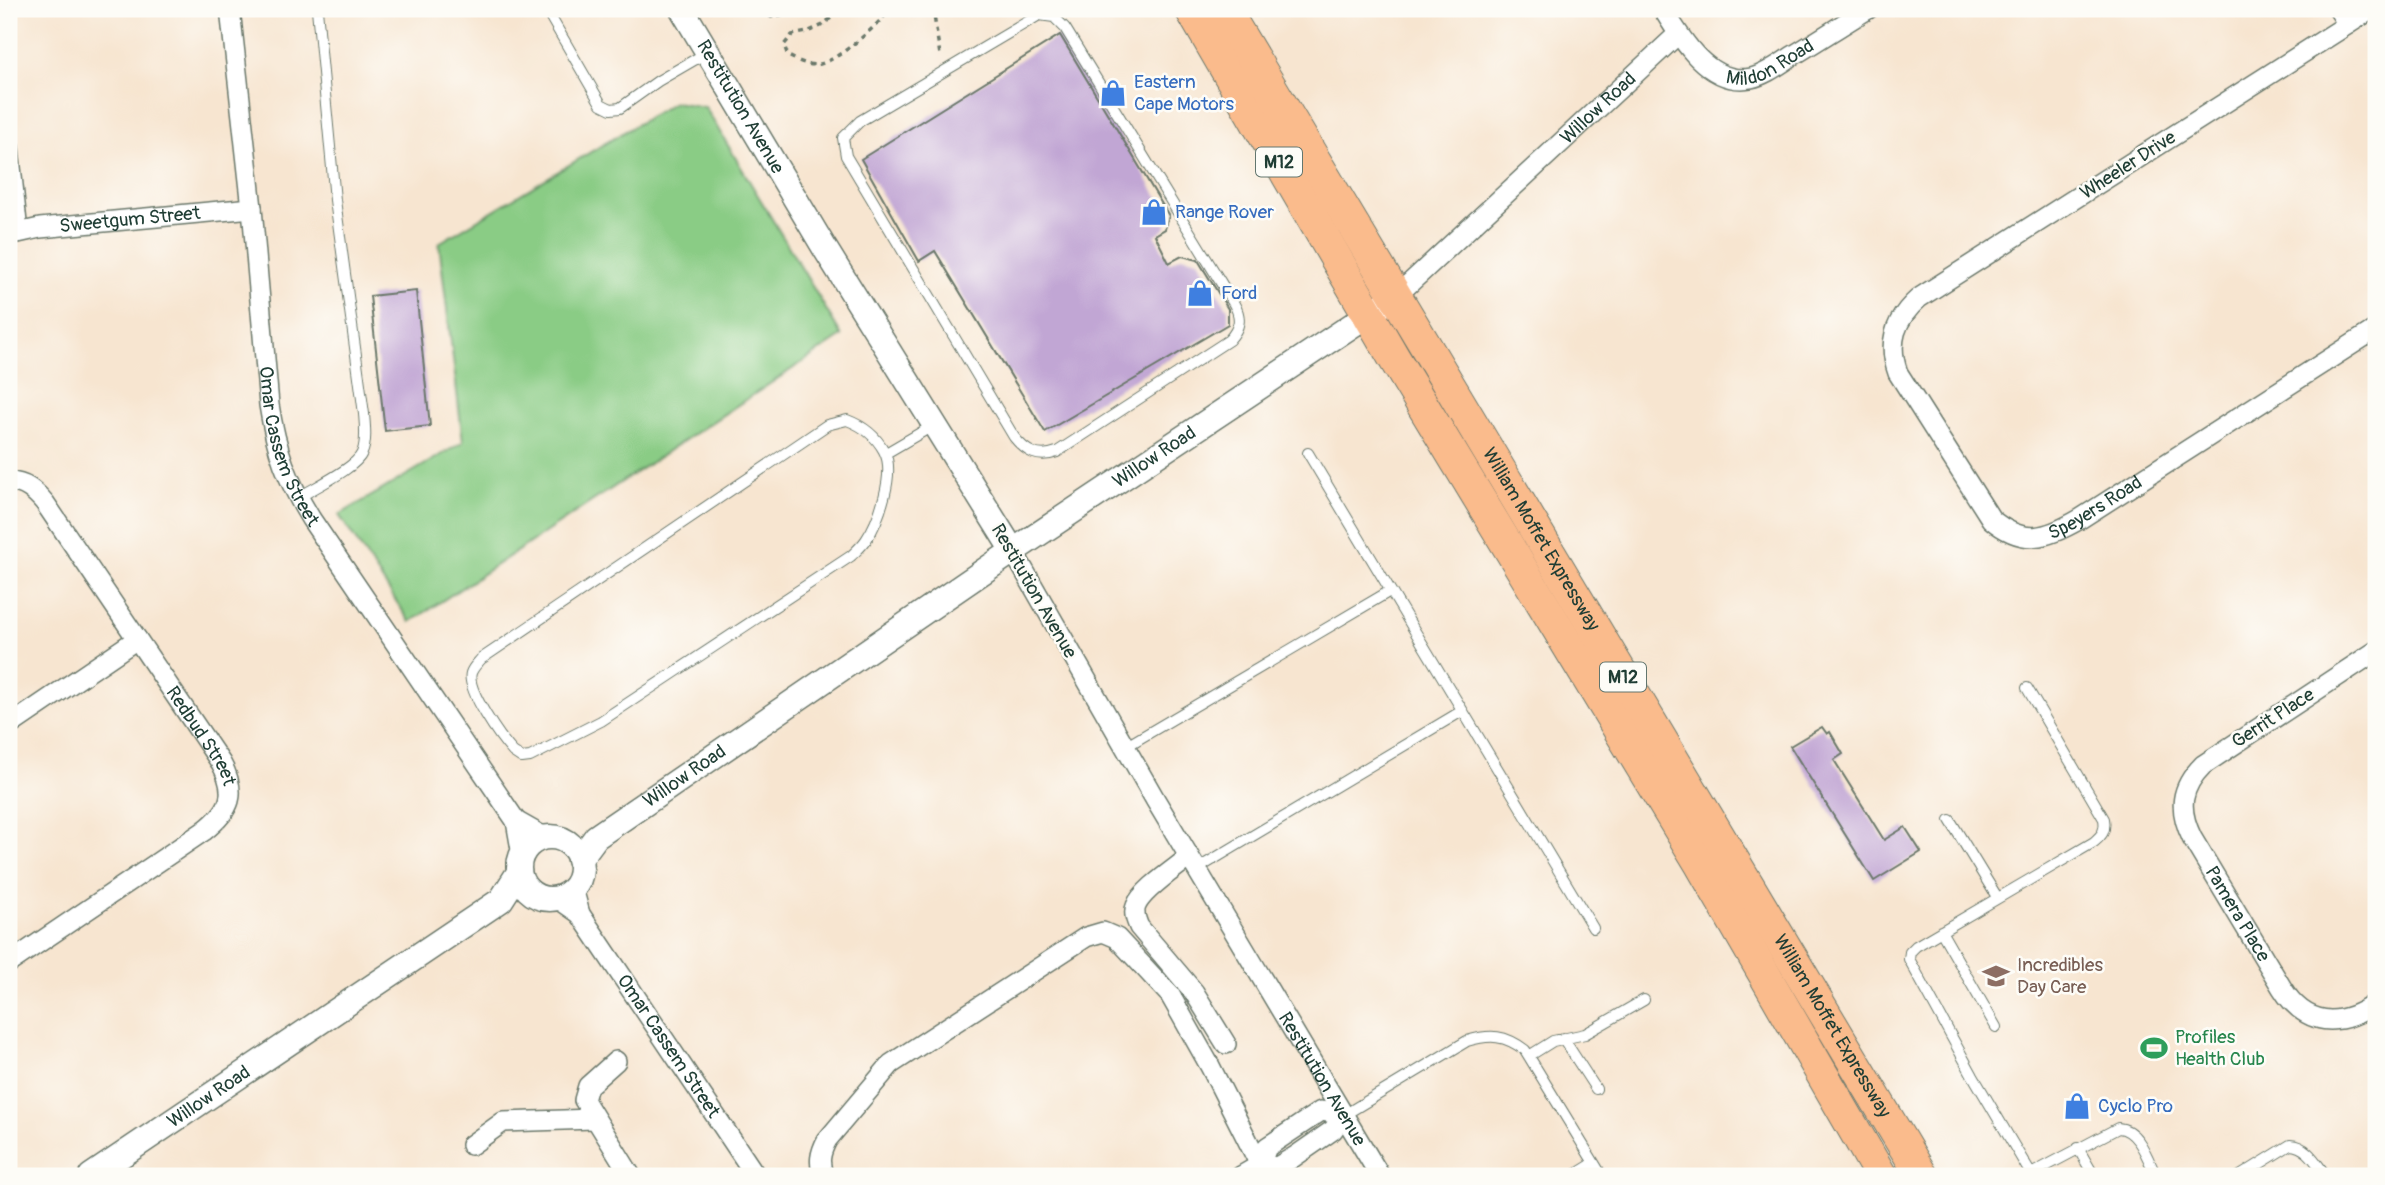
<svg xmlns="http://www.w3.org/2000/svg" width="2385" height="1185" viewBox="0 0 2385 1185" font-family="Pangolin,sans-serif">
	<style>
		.green { fill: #8acc85; stroke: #54845c; stroke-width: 2 }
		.building { fill: #c1a6d4 }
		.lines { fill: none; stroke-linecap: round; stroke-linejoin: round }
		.service-casing { stroke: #6b786b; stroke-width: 12 }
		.minor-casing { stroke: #6b786b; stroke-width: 22 }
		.tertiary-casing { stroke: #6b786b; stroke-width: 27 }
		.primary-casing { stroke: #6b786b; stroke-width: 34 }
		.path { stroke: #6b786b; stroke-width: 3.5; stroke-dasharray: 5 5; stroke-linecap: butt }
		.service { stroke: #fff; stroke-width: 10 }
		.minor { stroke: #fff; stroke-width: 19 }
		.tertiary { stroke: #fff; stroke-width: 24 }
		.primary { stroke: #fabb8c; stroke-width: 32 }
		.labels { text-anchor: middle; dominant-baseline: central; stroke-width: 5; stroke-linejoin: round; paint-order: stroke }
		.shield { fill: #fdfcf7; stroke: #62766e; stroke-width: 2 }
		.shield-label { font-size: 18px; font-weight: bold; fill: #1f3d34 }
		.street-label { font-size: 19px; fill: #1f3d34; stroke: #fdfcf7 }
		.shop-label { font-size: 19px; fill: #366cbe; stroke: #fdfcf7; text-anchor: start }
		.education-label { font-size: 19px; fill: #785e54; stroke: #fdfcf7; text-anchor: start }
		.leisure-label { font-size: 19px; fill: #27864d; stroke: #fdfcf7; text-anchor: start }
	</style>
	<rect width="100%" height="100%" fill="#fdfcf7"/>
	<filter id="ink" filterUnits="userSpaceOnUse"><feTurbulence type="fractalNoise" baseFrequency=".0143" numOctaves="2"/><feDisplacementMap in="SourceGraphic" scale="14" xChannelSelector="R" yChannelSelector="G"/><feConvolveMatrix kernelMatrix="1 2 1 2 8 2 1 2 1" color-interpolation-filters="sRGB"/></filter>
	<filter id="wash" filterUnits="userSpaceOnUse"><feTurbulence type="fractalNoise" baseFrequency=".00686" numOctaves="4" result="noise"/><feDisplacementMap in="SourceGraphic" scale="28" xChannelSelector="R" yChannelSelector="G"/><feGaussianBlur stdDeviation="1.57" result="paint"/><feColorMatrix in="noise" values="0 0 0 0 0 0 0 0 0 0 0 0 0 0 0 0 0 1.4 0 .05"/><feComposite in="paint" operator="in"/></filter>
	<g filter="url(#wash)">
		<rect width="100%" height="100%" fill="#f7e5d0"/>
		<path class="green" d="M674 102 705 107 842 336 410 622 339 515 463 442 439 243Z"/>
		<g id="blocks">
			<path class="building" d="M1060 35 1169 216 1165 229 1155 235 1169 263 1182 256 1198 260 1228 309V324L1045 432 935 251 919 261 861 159Z
				M416 291 430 426 385 431 370 296Z
				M1822 727 1827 734 1830 732 1843 754 1834 760 1884 840 1905 827 1921 852 1874 881 1790 746Z"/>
		</g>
	</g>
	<g filter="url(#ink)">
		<use href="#blocks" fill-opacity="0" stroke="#6b786b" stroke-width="2"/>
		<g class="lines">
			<defs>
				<path id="service" d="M546 9 601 104 611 109 620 108 658 81 708 52
					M1039 15 1054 17 1065 28 1234 304C1242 318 1240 328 1229 340L1057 452C1038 459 1026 452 1014 437L846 156 843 138 860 121Z
					M847 420C863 426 876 436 884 451 896 472 879 521 866 540 862 546 856 551 851 556L601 721 530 757 522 758 513 752C501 739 466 690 471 673 473 667 478 663 481 659L827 425Z
					M886 453 934 425
					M1308 453 1593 928
					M298 498C313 488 356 468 362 453 367 442 365 426 364 414L335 200 317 9
					M2027 688 2104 819C2106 831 2102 835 2094 842L1916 946 1910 952 1909 959 1973 1076 2032 1176
					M1125 747 1390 591
					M1950 820 1997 897
					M1197 869 1462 711
					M1941 931 1996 1027
					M1563 1038 1596 1089
					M1529 1056 1553 1041 1585 1034 1644 1000
					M1344 1115 1467 1041C1491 1034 1505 1035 1525 1050L1602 1176
					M2078 1148 2094 1176
					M2031 1174 2118 1128C2139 1129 2148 1160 2156 1176
					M1573 1176 1594 1163
					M2240 1176 2290 1145C2308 1146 2316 1163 2326 1176"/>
				<g id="minor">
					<path id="s1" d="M230 9 252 208 269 405C276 450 287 480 311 519L516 821 522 855"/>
					<path id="s2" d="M1663 9C1681 39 1709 86 1751 78 1766 75 1781 63 1794 55 1819 40 1843 24 1868 9"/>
					<path d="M2338 9 2348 24"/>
					<path id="s3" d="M2372 9 1919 298C1895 319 1887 343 1898 373L1991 519C2023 546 2046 539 2080 519L2376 329"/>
					<path d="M9 148 18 232"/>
					<path id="s4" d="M9 235 40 228 252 208"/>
					<path id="s5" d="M1396 296 1678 34"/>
					<path id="s6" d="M9 482C25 482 35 491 45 503L221 763C238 794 231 810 204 831L9 963"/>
					<path id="s7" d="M1013 551 1156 801 1380 1176"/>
					<path id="s8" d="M2376 651 2203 765C2180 788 2178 809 2192 838L2282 988C2306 1027 2340 1028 2376 1003"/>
					<path d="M9 726 137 639"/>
					<path d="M516 821 546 838"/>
					<path d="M1189 857C1176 868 1142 890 1136 906 1133 913 1136 920 1139 927L1194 992 1226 1044"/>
					<path id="s9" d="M573 888 580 914 756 1176"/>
					<path d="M557 898 580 914"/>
					<path d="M616 1061 588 1086 584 1100 631 1176"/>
					<path d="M471 1145 503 1122 594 1119"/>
					<path d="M824 1176C818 1163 820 1153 827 1140L891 1064 1086 937 1103 932 1117 938 1170 995 1210 1066 1260 1165 1273 1176"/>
					<path d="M1241 1176 1260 1165 1267 1147 1321 1111 1344 1115 1333 1130 1294 1157 1277 1167 1260 1165"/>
				</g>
				<g id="tertiary">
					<path id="s10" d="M682 9 824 247 1013 551"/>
					<circle cx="550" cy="868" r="31"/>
					<path id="s11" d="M579 860 596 837 1013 551 1384 304"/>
					<path id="s12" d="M91 1176 501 900 519 872"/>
				</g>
				<g id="primary">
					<path d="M1191 9 1394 358 1700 863 1881 1176"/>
					<path id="s13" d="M1224 9 1922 1176"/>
				</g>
			</defs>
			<use href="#service" class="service-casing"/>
			<use href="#minor" class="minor-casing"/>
			<use href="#tertiary" class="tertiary-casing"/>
			<use href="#primary" class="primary-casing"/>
			<path class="path" d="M761 9 771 17 781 15 788 9
				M833 9V16L823 25 807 32 792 35 784 45 788 56C797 60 808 67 820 64 838 60 879 25 890 9
				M933 9 940 55"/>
			<use href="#service" class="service"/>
			<use href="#minor" class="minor"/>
			<use href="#tertiary" class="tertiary"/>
			<use href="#primary" class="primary"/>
		</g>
	</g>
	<defs>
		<symbol id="shop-bare" viewBox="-9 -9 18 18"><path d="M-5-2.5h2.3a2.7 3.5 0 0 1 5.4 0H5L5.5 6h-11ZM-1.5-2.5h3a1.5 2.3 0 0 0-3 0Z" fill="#3f7fe0" stroke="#fdfcf7" stroke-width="2.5" paint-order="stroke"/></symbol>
		<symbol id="school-bare" viewBox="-9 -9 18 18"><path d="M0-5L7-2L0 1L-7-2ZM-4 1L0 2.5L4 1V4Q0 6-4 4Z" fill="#8d6e63" stroke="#fdfcf7" stroke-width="2.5" paint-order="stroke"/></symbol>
		<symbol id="stadium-bare" viewBox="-9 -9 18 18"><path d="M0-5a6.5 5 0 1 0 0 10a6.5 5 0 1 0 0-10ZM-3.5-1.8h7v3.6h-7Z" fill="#2e9e5b" stroke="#fdfcf7" stroke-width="2.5" paint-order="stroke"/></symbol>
	</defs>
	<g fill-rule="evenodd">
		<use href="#shop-bare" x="1094" y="74" width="38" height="38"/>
		<use href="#shop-bare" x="1135" y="193" width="38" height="38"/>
		<use href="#shop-bare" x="1181" y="274" width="38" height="38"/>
		<use href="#school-bare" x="1977" y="957" width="38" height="38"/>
		<use href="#stadium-bare" x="2135" y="1029" width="38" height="38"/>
		<use href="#shop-bare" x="2058" y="1087" width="38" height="38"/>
	</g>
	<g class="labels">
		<g class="shield">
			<rect x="1256" y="147.5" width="46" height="29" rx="5"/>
			<rect x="1600" y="662.5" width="46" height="29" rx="5"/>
		</g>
		<g class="shield-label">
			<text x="1279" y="162">M12</text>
			<text x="1623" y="677">M12</text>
		</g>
		<g class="street-label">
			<text stroke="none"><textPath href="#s2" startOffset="142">Mildon Road</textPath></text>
			<text stroke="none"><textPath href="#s10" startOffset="114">Restitution Avenue</textPath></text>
			<text stroke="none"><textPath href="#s5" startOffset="276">Willow Road</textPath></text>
			<text transform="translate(2128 165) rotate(-33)">Wheeler Drive</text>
			<text stroke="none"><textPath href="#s4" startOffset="122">Sweetgum Street</textPath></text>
			<text stroke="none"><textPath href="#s1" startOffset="443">Omar Cassem Street</textPath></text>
			<text stroke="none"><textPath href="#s11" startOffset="704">Willow Road</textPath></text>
			<text stroke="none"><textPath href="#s3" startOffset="910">Speyers Road</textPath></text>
			<text stroke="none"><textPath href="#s13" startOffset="618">William Moffet Expressway</textPath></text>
			<text transform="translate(1034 591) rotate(60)">Restitution Avenue</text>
			<text transform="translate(2273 718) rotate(-33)">Gerrit Place</text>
			<text stroke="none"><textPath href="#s6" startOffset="324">Redbud Street</textPath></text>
			<text stroke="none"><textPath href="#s11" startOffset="136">Willow Road</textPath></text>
			<text stroke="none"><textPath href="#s8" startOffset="376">Pamera Place</textPath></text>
			<text stroke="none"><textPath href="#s13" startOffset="1185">William Moffet Expressway</textPath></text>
			<text stroke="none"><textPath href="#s9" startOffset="186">Omar Cassem Street</textPath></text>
			<text stroke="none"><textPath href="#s7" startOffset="612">Restitution Avenue</textPath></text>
			<text stroke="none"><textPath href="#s12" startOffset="142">Willow Road</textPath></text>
		</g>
		<g class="shop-label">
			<text x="1134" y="82">Eastern<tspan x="1134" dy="22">Cape Motors</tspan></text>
			<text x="1175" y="212">Range Rover</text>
			<text x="1221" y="293">Ford</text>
			<text x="2098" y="1106">Cyclo Pro</text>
		</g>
		<g class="education-label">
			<text x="2017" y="965">Incredibles<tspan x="2017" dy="22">Day Care</tspan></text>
		</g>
		<g class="leisure-label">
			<text x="2175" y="1037">Profiles<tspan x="2175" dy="22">Health Club</tspan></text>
		</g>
	</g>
	<rect width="2385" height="1185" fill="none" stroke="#fdfcf7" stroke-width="35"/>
</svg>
